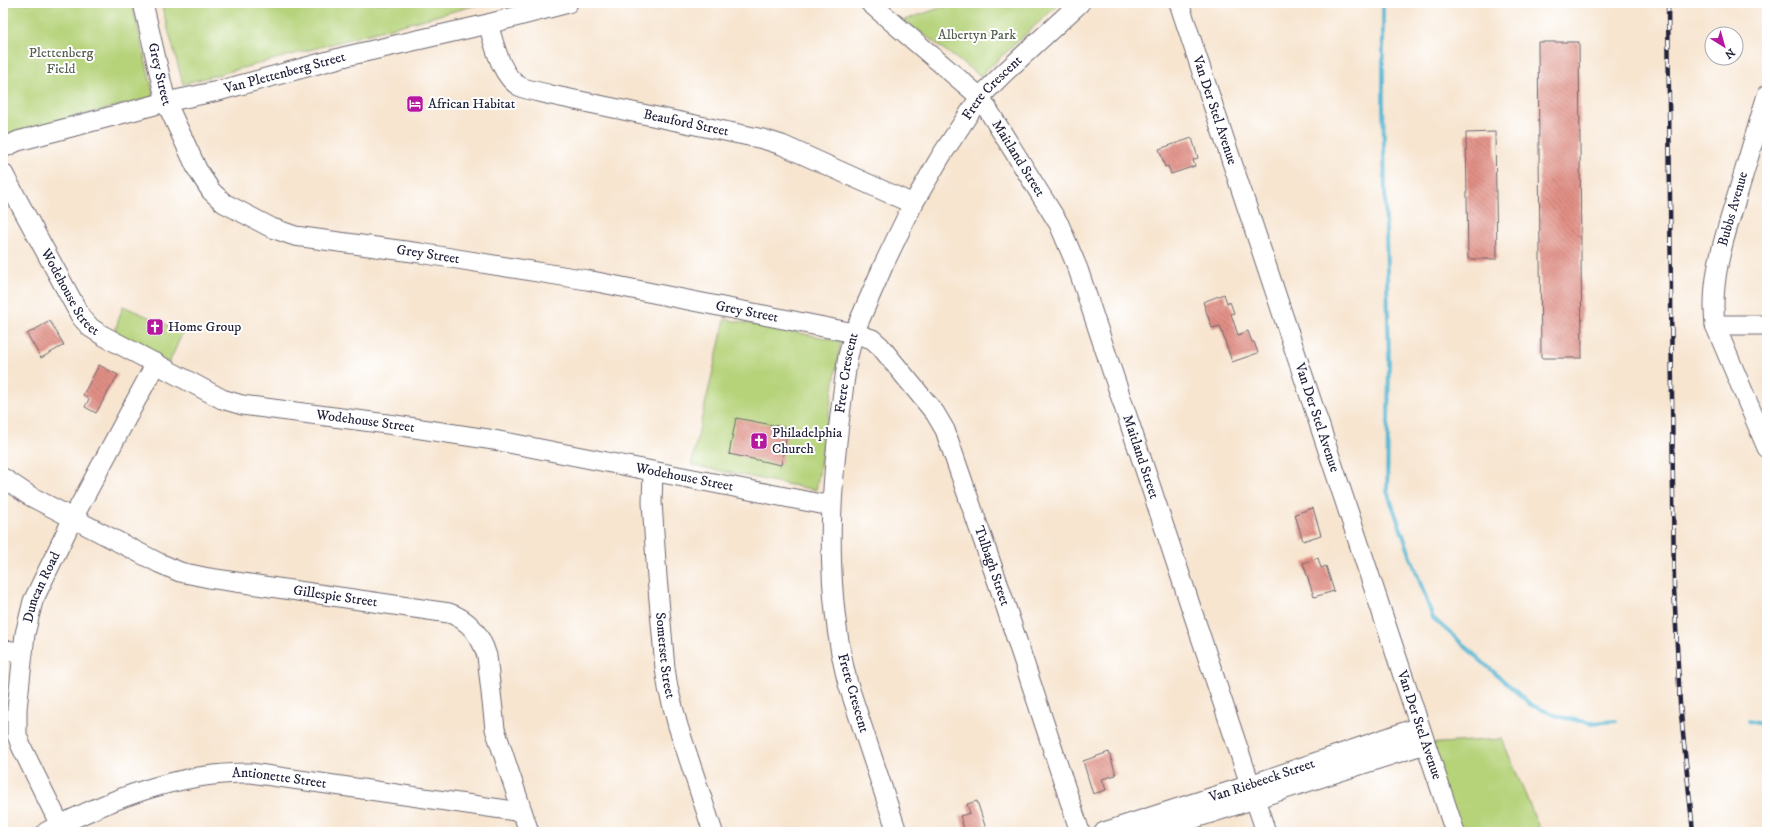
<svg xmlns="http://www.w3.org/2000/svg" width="1770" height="835" viewBox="0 0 1770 835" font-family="'IM FELL DW Pica',serif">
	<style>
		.green { fill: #b6d37a; stroke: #6c7a5a }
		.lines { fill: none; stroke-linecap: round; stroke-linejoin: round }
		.stream { stroke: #53b5d1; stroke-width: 4 }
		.building { fill: url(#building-back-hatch) }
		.minor-casing { stroke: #6d666f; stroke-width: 21 }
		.minor { stroke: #fff; stroke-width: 19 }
		.rail-casing { stroke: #22223b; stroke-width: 4.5 }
		.rail { stroke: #fff; stroke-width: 3; stroke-dasharray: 9; stroke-linecap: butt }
		.labels { text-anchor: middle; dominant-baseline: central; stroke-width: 4; stroke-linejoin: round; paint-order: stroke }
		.park-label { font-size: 14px; fill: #566051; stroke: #fff }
		.street-label { font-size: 14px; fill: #22223b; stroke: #fff }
		.poi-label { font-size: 14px; fill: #22223b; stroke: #fff; text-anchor: start }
	</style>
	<defs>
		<pattern id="building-back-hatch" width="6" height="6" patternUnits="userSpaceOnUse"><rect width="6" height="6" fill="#e18f85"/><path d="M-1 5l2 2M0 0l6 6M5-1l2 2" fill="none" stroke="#b6746e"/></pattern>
	</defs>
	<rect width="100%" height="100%" fill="#fff"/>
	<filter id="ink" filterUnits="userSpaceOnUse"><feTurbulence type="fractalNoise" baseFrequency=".025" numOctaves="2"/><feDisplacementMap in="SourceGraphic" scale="8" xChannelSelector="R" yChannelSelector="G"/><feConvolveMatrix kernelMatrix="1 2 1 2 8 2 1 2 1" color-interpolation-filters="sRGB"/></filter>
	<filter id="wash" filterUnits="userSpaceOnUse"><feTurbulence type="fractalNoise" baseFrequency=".012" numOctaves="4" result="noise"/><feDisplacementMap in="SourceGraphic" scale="16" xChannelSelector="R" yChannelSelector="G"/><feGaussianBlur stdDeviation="0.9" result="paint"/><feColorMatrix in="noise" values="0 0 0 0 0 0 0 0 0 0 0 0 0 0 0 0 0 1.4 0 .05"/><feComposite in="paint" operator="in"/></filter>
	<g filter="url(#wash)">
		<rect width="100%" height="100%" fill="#f7e5d0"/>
		<path class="green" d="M3 3H132L154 97 3 135Z
			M161 3H484L183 84Z
			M955 3H1060L980 76 904 20Z
			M123 306 183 332 169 363 114 334Z
			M725 319 841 341 816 490 691 465Z
			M1502 739 1541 832H1455L1425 744Z"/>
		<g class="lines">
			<path class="stream" d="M1383 3V104L1389 360 1387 491 1433 618 1531 705 1560 717 1592 723 1616 721
				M1748 721 1767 725"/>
		</g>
		<g id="blocks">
			<path class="building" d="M1538 42H1579L1582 358H1541Z
				M1495 132 1497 259H1468L1466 133Z
				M1192 138 1198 158 1193 160 1195 166 1171 174 1168 166 1165 167 1159 149Z
				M1224 294 1227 303 1230 302 1234 313 1231 314 1238 335 1248 331 1252 342H1254L1258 353 1232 362 1220 326 1212 328 1203 302Z
				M50 321 64 345 41 358 27 334Z
				M99 365 118 375 96 413 85 407 89 399 83 395Z
				M736 418 788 428 781 465 729 454Z
				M1313 508 1321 535 1303 541 1295 514Z
				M1318 558 1321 568 1326 566 1334 591 1314 597 1303 563Z
				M1109 752 1116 775 1102 779 1106 790 1093 794 1083 761Z
				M977 801 987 832H965L960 816 970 813 967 804Z"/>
		</g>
	</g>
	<g filter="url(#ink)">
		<use href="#blocks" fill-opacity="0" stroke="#6d666f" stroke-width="1"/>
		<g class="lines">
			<defs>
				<g id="minor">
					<path id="s1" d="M143 3 166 102 197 169 211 191 224 203 272 228 295 236 420 253 587 280 854 333 872 339 880 346 935 413 945 430 1000 589 1080 832"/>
					<path id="s2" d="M870 3 980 97 1059 224 1078 269 1266 832"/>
					<path id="s3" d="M1179 3 1455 832"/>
					<path id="s4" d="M488 24C494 43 501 78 521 87 530 91 542 92 551 95L763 139 782 145 913 204"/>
					<path d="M1767 95C1757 129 1747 162 1737 196 1724 238 1710 279 1715 325L1767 448"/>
					<path id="s5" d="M3 148 18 141 166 102 218 91 347 56 488 24 568 3"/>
					<path id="s6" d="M3 173 81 317 91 328 102 335 222 399 242 405 395 425 494 440 831 506"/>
					<path d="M1715 325H1767"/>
					<path id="s7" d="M653 472 652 502 657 577 665 668 668 688 678 726 713 832"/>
					<path id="s8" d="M3 478 30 496 159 563 180 572 209 578 449 613C470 620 481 636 487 656L495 729 529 832"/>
					<path d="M3 650 23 652"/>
					<path id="s9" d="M60 825 21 746 17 735V709L25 634 33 601 73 518 156 363"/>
					<path id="s10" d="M46 832C110 799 179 772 251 773L522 812"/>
					<path id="s11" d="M897 832 848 684C820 576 832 464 848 356L854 333 884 264 913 204 941 156 980 97 1003 74 1080 3"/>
					<path id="s12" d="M1104 832 1250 785 1419 727"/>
					<path d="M1152 832 1425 744"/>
				</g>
			</defs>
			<use href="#minor" class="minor-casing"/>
			<use href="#minor" class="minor"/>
			<defs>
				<path id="rail" d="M1668 3 1674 588 1680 704 1693 832"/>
			</defs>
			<use href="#rail" class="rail-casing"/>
			<use href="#rail" class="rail"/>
		</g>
	</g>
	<defs>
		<symbol id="hotel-square" viewBox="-11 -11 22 22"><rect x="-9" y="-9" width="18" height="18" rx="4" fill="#b5179e" stroke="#fff"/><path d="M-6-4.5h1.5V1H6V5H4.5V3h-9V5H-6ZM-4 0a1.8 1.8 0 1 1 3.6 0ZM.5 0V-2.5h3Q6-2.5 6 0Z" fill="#fff"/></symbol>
		<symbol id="church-square" viewBox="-11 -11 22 22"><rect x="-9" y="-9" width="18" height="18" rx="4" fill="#b5179e" stroke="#fff"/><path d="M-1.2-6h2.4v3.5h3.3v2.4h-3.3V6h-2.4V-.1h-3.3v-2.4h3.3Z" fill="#fff"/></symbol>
	</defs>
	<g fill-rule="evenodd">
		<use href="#hotel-square" x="405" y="94" width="20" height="20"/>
		<use href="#church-square" x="145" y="317" width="20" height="20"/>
		<use href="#church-square" x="749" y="431" width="20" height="20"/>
	</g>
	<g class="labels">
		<g class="park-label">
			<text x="977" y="35">Albertyn Park</text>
			<text x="61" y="53">Plettenberg<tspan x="61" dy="16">Field</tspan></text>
		</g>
		<g class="street-label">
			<text stroke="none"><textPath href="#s1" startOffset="73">Grey Street</textPath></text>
			<text stroke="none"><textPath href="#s5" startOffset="292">Van Plettenberg Street</textPath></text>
			<text stroke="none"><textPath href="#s11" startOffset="793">Frere Crescent</textPath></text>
			<text stroke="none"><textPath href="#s3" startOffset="113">Van Der Stel Avenue</textPath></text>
			<text stroke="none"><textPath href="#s4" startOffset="242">Beauford Street</textPath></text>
			<text stroke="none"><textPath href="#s2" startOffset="217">Maitland Street</textPath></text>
			<text transform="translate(1733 209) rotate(-74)">Bubbs Avenue</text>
			<text stroke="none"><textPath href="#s1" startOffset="432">Grey Street</textPath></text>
			<text stroke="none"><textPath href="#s6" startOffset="137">Wodehouse Street</textPath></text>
			<text stroke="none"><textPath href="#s1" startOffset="756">Grey Street</textPath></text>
			<text stroke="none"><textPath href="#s11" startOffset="469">Frere Crescent</textPath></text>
			<text stroke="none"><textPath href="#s3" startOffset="437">Van Der Stel Avenue</textPath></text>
			<text stroke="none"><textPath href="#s6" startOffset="473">Wodehouse Street</textPath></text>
			<text stroke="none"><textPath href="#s2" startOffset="541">Maitland Street</textPath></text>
			<text stroke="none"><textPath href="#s6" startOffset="797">Wodehouse Street</textPath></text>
			<text stroke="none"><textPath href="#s1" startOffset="1145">Tulbagh Street</textPath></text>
			<text stroke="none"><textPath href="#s9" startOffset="251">Duncan Road</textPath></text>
			<text stroke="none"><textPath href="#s8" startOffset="358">Gillespie Street</textPath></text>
			<text stroke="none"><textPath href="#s7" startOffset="184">Somerset Street</textPath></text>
			<text transform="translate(853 693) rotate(74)">Frere Crescent</text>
			<text stroke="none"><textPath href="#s3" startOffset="761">Van Der Stel Avenue</textPath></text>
			<text stroke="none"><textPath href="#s10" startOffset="244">Antionette Street</textPath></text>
			<text stroke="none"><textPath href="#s12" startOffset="166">Van Riebeeck Street</textPath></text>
		</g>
		<g class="poi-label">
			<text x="428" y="104">African Habitat</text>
			<text x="168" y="327">Home Group</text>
			<text x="772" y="433">Philadelphia<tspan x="772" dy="16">Church</tspan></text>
		</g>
	</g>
	<rect width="1770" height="835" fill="none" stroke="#fff" stroke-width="16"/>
	<g transform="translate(1724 46) rotate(143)"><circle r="19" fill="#ffffff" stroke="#a7a7b1"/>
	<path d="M0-3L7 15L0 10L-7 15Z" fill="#b5179e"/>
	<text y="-6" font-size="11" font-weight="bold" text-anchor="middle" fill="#22223b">N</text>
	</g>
</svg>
